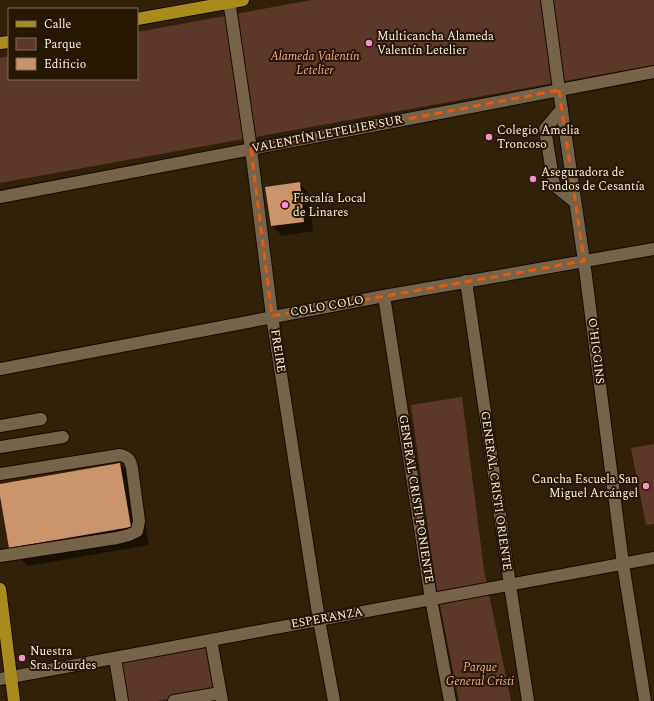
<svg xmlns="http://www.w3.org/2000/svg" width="654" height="701" viewBox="0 0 654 701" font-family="Spectral,serif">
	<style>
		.green { fill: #5c382b }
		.shadow { fill: #0007 }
		.building { fill: #cc946a }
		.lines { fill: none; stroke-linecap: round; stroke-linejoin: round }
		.minor-casing { stroke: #180a00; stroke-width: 14 }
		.major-casing { stroke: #180a00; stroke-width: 14 }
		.minor { stroke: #76644a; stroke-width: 12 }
		.major { stroke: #a88d1e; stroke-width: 12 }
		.marked { fill: none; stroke: #e8590c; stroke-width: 3; stroke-dasharray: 8 5; stroke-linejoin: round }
		.poi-dot { fill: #f790ce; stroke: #261701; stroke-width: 1.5 }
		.labels { text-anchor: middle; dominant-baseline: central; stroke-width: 4; stroke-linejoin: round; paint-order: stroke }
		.poi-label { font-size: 12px; fill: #fef3e5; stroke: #261701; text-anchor: start }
		.park-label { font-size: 12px; font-style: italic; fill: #f4aa92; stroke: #261701 }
		.street-label { font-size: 12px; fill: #fef3e5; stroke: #261701 }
	</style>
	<rect width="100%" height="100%" fill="#302108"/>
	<path class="green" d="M312 0H654V65L0 183V58L9 56V79H137V32Z
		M462 397 484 570 511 701H459L435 580 411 405Z
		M654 444V524L646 525 631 448Z
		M209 643 216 691 157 701H126L118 660Z"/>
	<path class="shadow" d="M299 183 309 193 313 231 282 236 272 226Z
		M120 464 138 483 149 545 28 566 10 548 0 490V485Z"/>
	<path class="building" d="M300 182 304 222 271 226 265 187Z
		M120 463 131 527 9 548 0 496V484Z"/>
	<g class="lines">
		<defs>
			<path id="minor" d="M229 0 251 149 272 316 319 620 334 701
				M547 0 559 90 584 261 623 564 645 701
				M562 109 545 129 554 185 575 202
				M0 197 654 72
				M466 281 510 585 528 701
				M384 296 431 599 450 701
				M0 369 384 296 654 249
				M0 426 41 419
				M0 447 63 437
				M0 474 120 455C129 457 130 460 132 468L139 521 137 531 129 535 117 538 0 556
				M211 640 222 701
				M115 658 122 701
				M0 679 654 558
				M174 701 220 693"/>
			<path id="major" d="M137 19 243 0
				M0 43 9 42
				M0 589 14 701"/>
		</defs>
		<use href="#minor" class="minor-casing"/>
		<use href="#major" class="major-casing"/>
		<use href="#minor" class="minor"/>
		<use href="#major" class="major"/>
	</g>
	<path class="marked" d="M559 90 584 261 272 316 251 149Z"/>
	<g class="poi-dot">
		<circle cx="369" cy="43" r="4"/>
		<circle cx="489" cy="137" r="4"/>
		<circle cx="533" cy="179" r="4"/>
		<circle cx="285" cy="205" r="4"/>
		<circle cx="646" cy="486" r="4"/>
		<circle cx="22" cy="658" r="4"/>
	</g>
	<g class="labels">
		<g class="poi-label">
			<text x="377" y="36">Multicancha Alameda<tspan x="377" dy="14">Valentín Letelier</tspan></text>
			<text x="497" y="130">Colegio Amelia<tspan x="497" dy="14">Troncoso</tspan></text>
			<text x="541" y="172">Aseguradora de<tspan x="541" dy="14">Fondos de Cesantía</tspan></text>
			<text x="293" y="198">Fiscalía Local<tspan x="293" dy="14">de Linares</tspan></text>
			<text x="638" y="479" text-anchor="end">Cancha Escuela San<tspan x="638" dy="14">Miguel Arcángel</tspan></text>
			<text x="30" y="651">Nuestra<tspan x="30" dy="14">Sra. Lourdes</tspan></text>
		</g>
		<g class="park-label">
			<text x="315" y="56">Alameda Valentín<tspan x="315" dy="14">Letelier</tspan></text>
			<text x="480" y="667">Parque<tspan x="480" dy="14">General Cristi</tspan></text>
		</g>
		<g class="street-label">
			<text transform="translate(327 134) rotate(-11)">VALENTÍN LETELIER SUR</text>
			<text transform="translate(327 306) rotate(-10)">COLO COLO</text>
			<text transform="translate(278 351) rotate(81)">FREIRE</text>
			<text transform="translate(596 351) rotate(83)">O'HIGGINS</text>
			<text transform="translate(496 491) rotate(82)">GENERAL CRISTI ORIENTE</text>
			<text transform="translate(416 499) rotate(81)">GENERAL CRISTI PONIENTE</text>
			<text transform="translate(327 618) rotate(-10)">ESPERANZA</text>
		</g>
	</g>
	<rect x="8" y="8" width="130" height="72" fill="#261701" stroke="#7c6f5c"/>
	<rect x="16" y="21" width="20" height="6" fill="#a88d1e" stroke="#7c6f5c"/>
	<text x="44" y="28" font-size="12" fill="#fef3e5">Calle</text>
	<rect x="16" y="38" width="20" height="12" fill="#5c382b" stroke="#7c6f5c"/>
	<text x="44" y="48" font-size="12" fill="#fef3e5">Parque</text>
	<rect x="16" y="58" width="20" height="12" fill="#cc946a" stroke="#7c6f5c"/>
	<text x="44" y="68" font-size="12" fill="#fef3e5">Edificio</text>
</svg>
